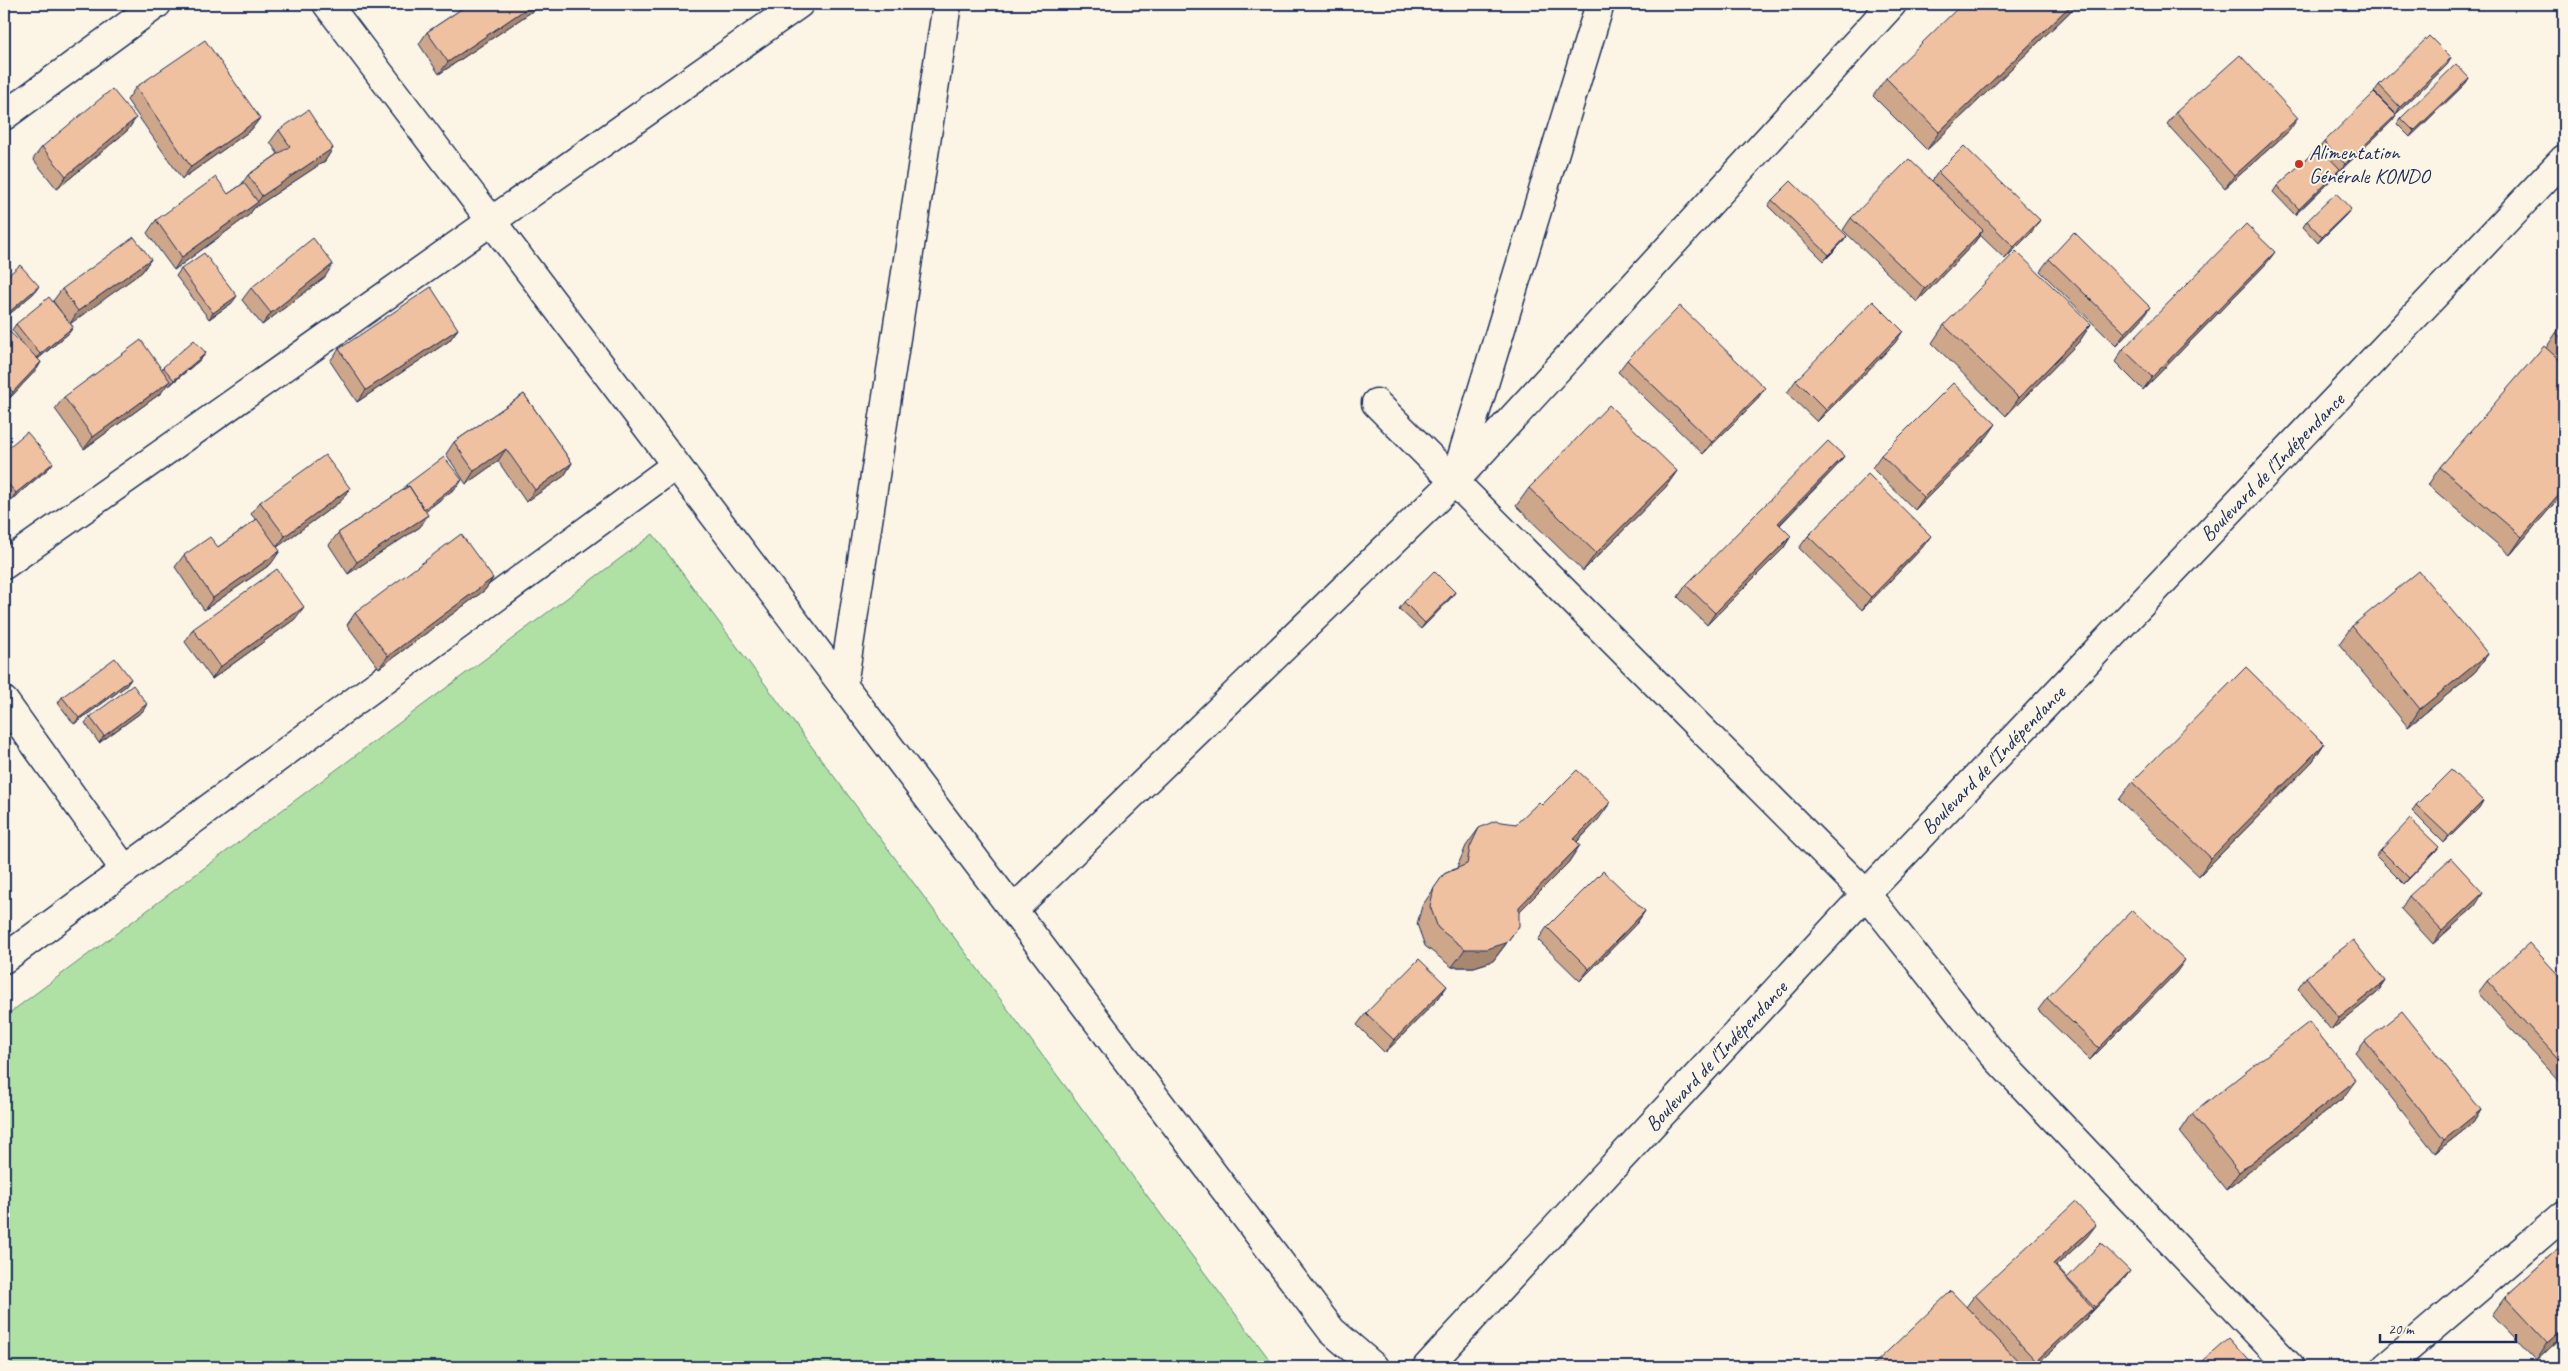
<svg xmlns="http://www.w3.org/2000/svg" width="2568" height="1371" viewBox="0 0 2568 1371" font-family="Caveat,sans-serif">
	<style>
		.green { fill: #aee1a3; stroke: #648880 }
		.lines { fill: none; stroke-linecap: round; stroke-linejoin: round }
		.minor-casing { stroke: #1b2f5e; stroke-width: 31 }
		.highway-casing { stroke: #1b2f5e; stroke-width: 31 }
		.minor { stroke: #fcf5e5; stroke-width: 28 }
		.highway { stroke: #fcf5e5; stroke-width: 28 }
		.wall { fill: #cea68a; stroke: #1b2f5e }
		.shaded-wall { fill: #a88770; stroke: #1b2f5e }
		.building { fill: #f0c1a0; stroke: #1b2f5e }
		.poi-dot { fill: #c8321e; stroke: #fcf5e5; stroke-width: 2 }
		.labels { text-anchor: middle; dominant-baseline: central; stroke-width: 4; stroke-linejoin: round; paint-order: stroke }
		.poi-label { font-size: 21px; fill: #1b2f5e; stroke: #fcf5e5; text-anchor: start }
		.street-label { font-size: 21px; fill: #1b2f5e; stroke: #fcf5e5 }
	</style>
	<rect width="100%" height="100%" fill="#fcf5e5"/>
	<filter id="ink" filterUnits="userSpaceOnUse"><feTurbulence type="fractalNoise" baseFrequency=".02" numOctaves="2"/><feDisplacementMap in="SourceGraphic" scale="10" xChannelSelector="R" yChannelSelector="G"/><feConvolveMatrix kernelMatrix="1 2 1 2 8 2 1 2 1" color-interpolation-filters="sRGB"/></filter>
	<g filter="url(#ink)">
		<path class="green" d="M653 534 1275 1367H4V1017Z"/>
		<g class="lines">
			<defs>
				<path id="minor" d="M327 4 1332 1331 1374 1367
					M4 116 157 4
					M1376 403 1866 894 1991 1052 2290 1367
					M1456 476 1600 4
					M4 565 799 4
					M843 685 947 4
					M4 701 125 870
					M1013 910 1454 482 1892 4
					M4 959 676 465
					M2386 1367 2564 1215"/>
				<path id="highway" d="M1427 1367 1866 894 2564 159"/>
			</defs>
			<use href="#minor" class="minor-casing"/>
			<use href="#highway" class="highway-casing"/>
			<use href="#minor" class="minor"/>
			<use href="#highway" class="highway"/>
		</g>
		<path class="wall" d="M415 4H429L420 10Z
			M469 4H543L439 74 419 44 427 32Z
			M2078 4 1927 150 1873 96 1886 78Z
			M2451 58 2447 65 2396 114 2374 92 2379 85Z
			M2469 78 2465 84 2410 137 2397 124 2401 118Z
			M136 87 260 118 251 130 182 179 127 100Z
			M2176 112 2289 131 2225 188 2167 124Z
			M2396 115 2392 121 2341 170 2340 169 2336 175 2295 215 2273 192 2277 186 2319 148 2324 142Z
			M128 130 57 189 33 159 42 147Z
			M279 130 333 148 325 161 254 208 249 215 174 270 147 233 156 220 228 194 241 185 248 175 278 154 270 142Z
			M1938 172 2031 233 2005 259 1980 235 1974 243 1917 302 1843 230 1851 218 1932 181Z
			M1772 200 1847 236 1843 242 1824 261 1768 206Z
			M2346 215 2318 243 2303 227 2307 221Z
			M151 259 142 272 70 323 73 327 69 333 38 359 41 362 37 369 9 399 4 394V336L25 346 12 330 16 324 61 312 53 301 62 289Z
			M2049 259 2142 319 2116 346 2040 271Z
			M2266 264 2143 390 2115 362 2123 349Z
			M181 269 232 303 209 319 176 276Z
			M325 277 262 325 242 300 251 288Z
			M4 279 35 292 4 319Z
			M2091 324 2079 342 2006 416 1932 343 1944 325Z
			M2564 324V492L2510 555 2428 485 2440 467 2546 348 2556 333Z
			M458 329 449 341 357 402 330 361 339 349Z
			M1895 343 1817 422 1787 393 1796 380Z
			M206 353 201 359 169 386 167 384 161 393 84 449 55 409 64 397 162 369 163 367Z
			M1627 360 1756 401 1703 454 1618 372Z
			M524 394 572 463 564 476 526 502 498 461 466 484 446 454 454 442Z
			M1987 437 1915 510 1872 468 1881 455Z
			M4 451 53 463 48 469 11 500 7 495 4 500Z
			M1844 456 1835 468 1780 525 1791 536 1783 549 1707 625 1678 597 1686 585Z
			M1677 471 1665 488 1583 571 1516 506 1529 488Z
			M406 485 458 486 426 511 420 527 348 574 329 545 338 533 402 491Z
			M350 488 341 501 277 547 271 564 204 610 175 567 184 555 218 547 256 520 251 514 260 502Z
			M1808 536 1922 548 1862 610 1799 548Z
			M493 578 485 590 379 668 347 625 355 613Z
			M1455 592 1451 598 1421 629 1399 609 1404 602Z
			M295 619 212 679 185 642 193 629Z
			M2352 626 2488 654 2475 672 2408 727 2339 644Z
			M131 679 126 686 74 724 58 703 62 697Z
			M143 711 99 743 85 723 90 717Z
			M2324 744 2312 762 2199 876 2119 800 2132 782Z
			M1542 805 1598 820 1577 842 1580 845 1568 863 1519 912 1506 944 1493 961 1474 967H1452L1425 946 1417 924 1422 906 1444 874 1457 868 1458 865 1466 846 1479 828 1516 824Z
			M2416 805 2479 808 2444 843 2412 811Z
			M2381 850 2434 853 2404 884 2376 856Z
			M2409 896 2475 906 2433 944 2401 909Z
			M1645 911 1637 923 1580 981 1538 940 1547 927Z
			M2176 973 2090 1060 2038 1010 2047 998Z
			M2306 977 2385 981 2377 993 2331 1030 2298 989Z
			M2487 981H2564V1082L2562 1084 2478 993Z
			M1447 986 1438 999 1385 1053 1357 1025 1366 1013Z
			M2365 1041 2481 1110 2473 1123 2435 1153 2356 1053Z
			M2343 1098 2226 1190 2180 1132 2192 1114Z
			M2087 1237 2056 1266 2067 1278H2125L2090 1314 2089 1313 2085 1320 2034 1367H1871L1966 1307 1975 1295Z
			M2564 1243V1335L2536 1361 2492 1315 2505 1297Z"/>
		<path class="shaded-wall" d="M425 4H429L420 10Z
			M533 4H543L439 74 448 62Z
			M2072 4H2078L1927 150 1939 132Z
			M2451 58 2447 65 2396 114 2400 107Z
			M2469 78 2465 84 2410 137 2414 131Z
			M2396 115 2392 121 2341 170 2345 164Z
			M136 118 128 130 57 189 66 176Z
			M260 118 251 130 182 179 191 167Z
			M2298 118 2289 131 2225 188 2234 176Z
			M333 148 325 161 254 208 249 215 174 270 182 257 257 203 262 196Z
			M2340 169 2336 175 2295 215 2299 209Z
			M2351 209 2346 215 2318 243 2322 237Z
			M2040 220 2031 233 2005 259 2014 247Z
			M1983 230 1974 243 1917 302 1925 289Z
			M1847 236 1843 242 1824 261 1829 255Z
			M2275 252 2266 264 2143 390 2152 377Z
			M151 259 142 272 70 324 78 311Z
			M333 264 325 277 262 325 271 313Z
			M39 286 35 292 4 319 7 314Z
			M237 296 232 303 209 319 213 313Z
			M2150 307 2142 319 2116 346 2125 333Z
			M2091 324 2079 342 2006 416 2019 398Z
			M73 327 69 333 36 360 40 354Z
			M458 329 449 341 357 402 366 390Z
			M1903 331 1895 343 1817 422 1826 410Z
			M206 353 201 359 169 386 174 380Z
			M41 362 37 369 9 399 13 392Z
			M170 381 161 393 84 449 93 437Z
			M1765 388 1756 401 1703 454 1712 442Z
			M1996 424 1987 437 1915 510 1924 497Z
			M506 449 498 461 466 484 474 471Z
			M1844 456 1835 468 1769 535 1778 523Z
			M53 463 48 469 11 500 16 493Z
			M572 463 564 476 526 502 535 490Z
			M1677 471 1665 488 1583 571 1596 553Z
			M462 480 458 486 420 515 424 509Z
			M350 488 341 501 276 548 285 536Z
			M2564 488V492L2510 555 2522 537Z
			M428 515 420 527 348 574 357 562Z
			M1791 536 1783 549 1707 625 1715 613Z
			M1931 536 1922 548 1862 610 1871 597Z
			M280 551 271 564 204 610 213 598Z
			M493 578 485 590 379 668 388 656Z
			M1455 592 1451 598 1421 629 1425 623Z
			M304 607 295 619 212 679 220 667Z
			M2488 654 2475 672 2408 727 2420 709Z
			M131 679 126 686 74 724 79 718Z
			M147 704 143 711 99 743 104 736Z
			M2324 744 2312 762 2199 876 2211 858Z
			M2483 801 2479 808 2444 843 2449 836Z
			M1611 802 1598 820 1562 857 1574 839Z
			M1580 845 1568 863 1506 925 1519 907Z
			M2439 847 2434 853 2404 884 2409 878Z
			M2483 893 2475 906 2433 944 2442 931Z
			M1645 911 1637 923 1580 981 1589 969Z
			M1519 926 1493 961 1474 967H1452L1465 949Z
			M2185 960 2176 973 2090 1060 2099 1048Z
			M2385 981 2377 993 2331 1030 2339 1018Z
			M1447 986 1438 999 1385 1053 1394 1040Z
			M2356 1080 2343 1098 2226 1190 2239 1172Z
			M2481 1110 2473 1123 2435 1153 2444 1140Z
			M2096 1225 2087 1237 2045 1276 2053 1264Z
			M2130 1271 2125 1278 2090 1314 2095 1307Z
			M2093 1308 2085 1320 2034 1367H2032L2036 1361Z
			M2564 1329V1335L2536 1361 2548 1343Z"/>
		<path class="building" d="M469 4H533L448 62 427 32Z
			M1962 4H2072L1939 132 1886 78Z
			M2429 36 2451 58 2400 107 2379 85Z
			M205 40 260 118 191 167 136 87Z
			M2240 55 2298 118 2234 176 2176 112Z
			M2456 64 2469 78 2414 131 2401 118Z
			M112 89 136 118 66 176 42 147Z
			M2374 93 2396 115 2345 164 2324 142Z
			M308 110 333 148 262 196 248 175 290 146 279 130Z
			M1964 146 2040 220 2014 247 1938 172Z
			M2319 147 2340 169 2299 209 2277 186Z
			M1909 159 1983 230 1925 289 1851 218Z
			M216 177 228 194 244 183 258 202 182 257 156 220Z
			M1791 181 1847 236 1829 255 1772 200Z
			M2336 193 2351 209 2322 237 2307 221Z
			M2246 224 2275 252 2152 377 2123 349Z
			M2074 232 2150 307 2125 333 2049 259Z
			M134 237 151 259 78 311 62 289Z
			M313 238 333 264 271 313 251 288Z
			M2016 251 2091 324 2019 398 1944 325Z
			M204 253 237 296 213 313 181 269Z
			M20 265 39 286 7 314 4 309V279Z
			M431 287 458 329 366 390 339 349Z
			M49 297 73 327 40 354 16 324Z
			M1873 301 1903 331 1826 410 1796 380Z
			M1680 306 1765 388 1712 442 1627 360Z
			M2564 324V340L2556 333Z
			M9 331 41 362 13 392 4 384V336Z
			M141 340 170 381 93 437 64 397Z
			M194 340 206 353 174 380 163 367Z
			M2544 346 2564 364V488L2522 537 2440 467Z
			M1953 383 1996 424 1924 497 1881 455Z
			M524 394 572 463 535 490 506 449 474 471 454 442Z
			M1609 405 1677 471 1596 553 1529 488Z
			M27 432 53 463 16 493 4 479V451Z
			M1828 441 1844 456 1778 523 1791 536 1715 613 1686 585Z
			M325 455 350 488 285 536 260 502Z
			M444 457 462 480 424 509 409 486 407 487 406 485Z
			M1868 474 1931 536 1871 597 1808 536Z
			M409 486 428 515 357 562 338 533Z
			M4 487 9 493 4 497Z
			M257 519 280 551 213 598 184 555 210 537 218 547Z
			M461 534 493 578 388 656 355 613Z
			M277 569 304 607 220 667 193 629Z
			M1434 571 1455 592 1425 623 1404 602Z
			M2419 571 2488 654 2420 709 2352 626Z
			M115 658 131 679 79 718 62 697Z
			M2246 667 2324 744 2211 858 2132 782Z
			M133 685 147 704 104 736 90 717Z
			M1577 770 1611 802 1574 839 1580 845 1519 907V926L1506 943 1487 949H1465L1438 928 1430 906 1434 888 1444 874 1467 864 1470 847 1479 828 1495 821 1516 824 1539 802 1542 805Z
			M2451 770 2483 801 2449 836 2416 805Z
			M2410 819 2439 847 2409 878 2381 850Z
			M2451 858 2483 893 2442 931 2409 896Z
			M1603 871 1645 911 1589 969 1547 927Z
			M2132 910 2185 960 2099 1048 2047 998Z
			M2353 940 2385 981 2339 1018 2306 977Z
			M2529 943 2564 981V1065L2487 981Z
			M1419 959 1447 986 1394 1040 1366 1013Z
			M2402 1011 2481 1110 2444 1140 2365 1041Z
			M2309 1022 2356 1080 2239 1172 2192 1114Z
			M2075 1202 2096 1225 2053 1264 2093 1308 2036 1361 1975 1295Z
			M2101 1243 2130 1271 2095 1307 2067 1278Z
			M2564 1243V1329L2548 1343 2505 1297Z
			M1951 1291 2024 1367H1871Z
			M2229 1338 2255 1367H2196Z"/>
	</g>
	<circle class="poi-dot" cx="2299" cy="164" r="5"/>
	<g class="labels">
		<g class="poi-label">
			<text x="2309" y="152">Alimentation<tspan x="2309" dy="24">Générale KONDO</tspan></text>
		</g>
		<g class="street-label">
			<text transform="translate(2272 467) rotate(-46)">Boulevard de l'Indépendance</text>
			<text transform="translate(1993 760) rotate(-46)">Boulevard de l'Indépendance</text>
			<text transform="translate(1716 1056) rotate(-47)">Boulevard de l'Indépendance</text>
		</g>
	</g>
	<rect width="2568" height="1371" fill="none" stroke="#fcf5e5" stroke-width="20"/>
	<rect x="10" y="10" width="2548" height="1351" fill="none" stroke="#1b2f5e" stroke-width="2" filter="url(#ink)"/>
	<path d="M2380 1334v8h136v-8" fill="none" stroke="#1b2f5e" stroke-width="2.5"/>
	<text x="2388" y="1334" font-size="15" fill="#1b2f5e" stroke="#fcf5e5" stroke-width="4" paint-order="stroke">20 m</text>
</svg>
